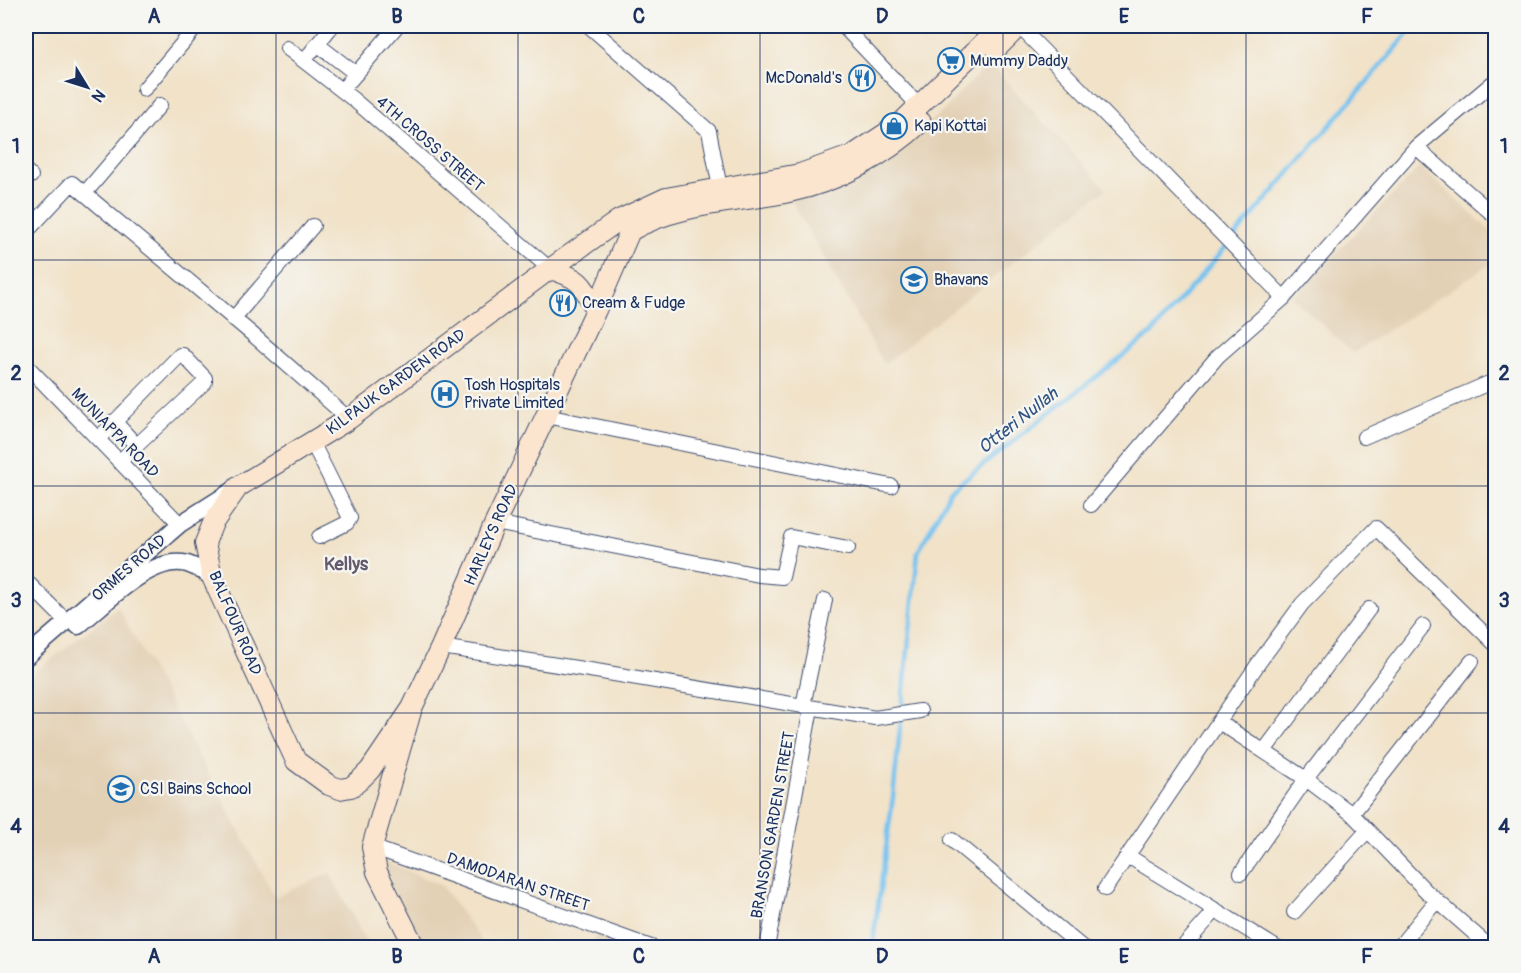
<svg xmlns="http://www.w3.org/2000/svg" width="1521" height="973" viewBox="0 0 1521 973" font-family="Pangolin,sans-serif">
	<style>
		.built { fill: #e3d1b6 }
		.lines { fill: none; stroke-linecap: round; stroke-linejoin: round }
		.stream { stroke: #75c2ef; stroke-width: 4.5 }
		.minor-casing { stroke: #3b4a6e; stroke-width: 16 }
		.tertiary-casing { stroke: #3b4a6e; stroke-width: 19 }
		.secondary-casing { stroke: #3b4a6e; stroke-width: 22 }
		.minor { stroke: #fff; stroke-width: 14 }
		.tertiary { stroke: #fff; stroke-width: 16 }
		.secondary { stroke: #fbe5cf; stroke-width: 20 }
		.grid { fill: none; stroke: #1b2f5e; stroke-width: 1.5; stroke-opacity: 0.55 }
		.labels { text-anchor: middle; dominant-baseline: central; stroke-width: 4.5; stroke-linejoin: round; paint-order: stroke }
		.poi-label { font-size: 16px; fill: #1b2f5e; stroke: #f6f6f2; text-anchor: start }
		.street-label { font-size: 16px; fill: #1b2f5e; stroke: #f6f6f2 }
		.water-label { font-size: 18px; font-style: italic; fill: #325482; stroke: #f6f6f2 }
		.neighbourhood-label { font-size: 18px; font-weight: bold; fill: #655b6e; stroke: #f6f6f2 }
		.neatline { fill: none; stroke: #1b2f5e; stroke-width: 2 }
		.grid-label { font-size: 20px; text-anchor: middle; font-weight: bold; fill: #1b2f5e }
	</style>
	<rect width="100%" height="100%" fill="#f6f6f2"/>
	<filter id="ink" filterUnits="userSpaceOnUse"><feTurbulence type="fractalNoise" baseFrequency=".0167" numOctaves="2"/><feDisplacementMap in="SourceGraphic" scale="12" xChannelSelector="R" yChannelSelector="G"/><feConvolveMatrix kernelMatrix="1 2 1 2 8 2 1 2 1" color-interpolation-filters="sRGB"/></filter>
	<filter id="wash" filterUnits="userSpaceOnUse"><feTurbulence type="fractalNoise" baseFrequency=".008" numOctaves="4" result="noise"/><feDisplacementMap in="SourceGraphic" scale="24" xChannelSelector="R" yChannelSelector="G"/><feGaussianBlur stdDeviation="1.35" result="paint"/><feColorMatrix in="noise" values="0 0 0 0 0 0 0 0 0 0 0 0 0 0 0 0 0 1.4 0 .05"/><feComposite in="paint" operator="in"/></filter>
	<g filter="url(#wash)">
		<rect width="100%" height="100%" fill="#f1e2c8"/>
		<path class="built" d="M989 63 1106 189 884 364 789 196 854 181 941 113Z
			M1420 167 1495 235V261L1353 353 1292 297Z
			M118 607 275 897 330 873 369 947H26V679Z
			M377 858 442 886 486 947H422Z
			M595 934 634 947 592 948Z"/>
		<g class="lines">
			<path class="stream" d="M872 948 893 797 918 552 951 490 1152 333 1415 26"/>
		</g>
	</g>
	<g filter="url(#ink)">
		<g class="lines">
			<defs>
				<path id="minor" d="M589 26 709 131 720 188
					M843 26 919 106
					M1019 26 1284 298
					M317 44 356 74
					M287 48 354 100 550 269
					M304 61 332 26
					M144 89 197 26
					M342 90 397 26
					M1416 147 1496 217
					M26 171 31 176
					M85 193 160 105
					M31 227 72 183 252 334 349 419
					M233 319 313 226
					M26 365 180 524
					M546 416 891 486
					M114 421 137 446
					M1364 437 1496 380
					M98 439 180 355H183L205 378V382L119 462
					M312 442 350 518 347 523 319 537
					M1091 505 1218 356 1284 298 1416 147 1496 80
					M495 523 759 575 782 577 791 537 848 548
					M26 581 66 621
					M441 647 596 671 875 718 920 711
					M803 706 825 600
					M1219 722 1306 779 1352 814 1426 891 1491 948
					M1264 751 1369 609
					M1352 814 1472 661
					M952 840 1083 948
					M372 847 654 948
					M1128 856 1277 948
					M1241 873 1306 779 1423 626
					M1105 889 1260 661 1302 604 1376 528 1496 645
					M1294 912 1367 831
					M767 948 811 708
					M1182 948 1216 910
					M1398 948 1437 900"/>
				<path id="tertiary" d="M78 626C104 605 148 558 183 563 192 564 204 572 212 577
					M26 657 180 524 235 489"/>
				<path id="secondary" d="M996 49 1019 26
					M550 269C580 278 582 283 596 310
					M412 708 370 770 360 780 351 787 340 789 329 785 296 761 212 577 205 543 213 523 238 487 349 419 550 269 619 220 666 198 800 174 853 155 900 124 1001 26
					M415 948 377 872 372 847 412 708 441 647 495 523 596 310 630 231C677 203 737 203 789 192 838 182 885 156 921 122"/>
			</defs>
			<use href="#minor" class="minor-casing"/>
			<use href="#tertiary" class="tertiary-casing"/>
			<use href="#secondary" class="secondary-casing"/>
			<use href="#minor" class="minor"/>
			<use href="#tertiary" class="tertiary"/>
			<use href="#secondary" class="secondary"/>
		</g>
	</g>
	<path class="grid" d="M276 26V948M518 26V948M760 26V948M1003 26V948M1246 26V948M26 260H1496M26 486H1496M26 713H1496"/>
	<defs>
		<symbol id="supermarket-ring" viewBox="-11 -11 22 22"><circle r="9.5" fill="#f6f6f2" stroke="#1f6fb2" stroke-width="1.5"/><path d="M-6-5.5h2.5l.6 2H6L4.5 2H-2.5L-4.4-4H-6ZM-1.5 3.2a1.3 1.3 0 1 0 .1 0ZM3 3.2a1.3 1.3 0 1 0 .1 0Z" fill="#1f6fb2"/></symbol>
		<symbol id="restaurant-ring" viewBox="-11 -11 22 22"><circle r="9.5" fill="#f6f6f2" stroke="#1f6fb2" stroke-width="1.5"/><path d="M-5-6h1v4h1v-4h1v4h1v-4h1v5L-1.5 .5V6h-2V.5L-5-1ZM5-6V6H3V1.5H1.5Q1.5-4 5-6Z" fill="#1f6fb2"/></symbol>
		<symbol id="shop-ring" viewBox="-11 -11 22 22"><circle r="9.5" fill="#f6f6f2" stroke="#1f6fb2" stroke-width="1.5"/><path d="M-5-2.5h2.3a2.7 3.5 0 0 1 5.4 0H5L5.5 6h-11ZM-1.5-2.5h3a1.5 2.3 0 0 0-3 0Z" fill="#1f6fb2"/></symbol>
		<symbol id="school-ring" viewBox="-11 -11 22 22"><circle r="9.5" fill="#f6f6f2" stroke="#1f6fb2" stroke-width="1.5"/><path d="M0-5L7-2L0 1L-7-2ZM-4 1L0 2.5L4 1V4Q0 6-4 4Z" fill="#1f6fb2"/></symbol>
		<symbol id="hospital-ring" viewBox="-11 -11 22 22"><circle r="9.5" fill="#f6f6f2" stroke="#1f6fb2" stroke-width="1.5"/><path d="M-5-5h3v3.5h4V-5h3V5h-3V1.5h-4V5h-3Z" fill="#1f6fb2"/></symbol>
	</defs>
	<g fill-rule="evenodd">
		<use href="#supermarket-ring" x="936" y="46" width="30" height="30"/>
		<use href="#restaurant-ring" x="847" y="63" width="30" height="30"/>
		<use href="#shop-ring" x="879" y="111" width="30" height="30"/>
		<use href="#school-ring" x="899" y="265" width="30" height="30"/>
		<use href="#restaurant-ring" x="548" y="288" width="30" height="30"/>
		<use href="#hospital-ring" x="430" y="379" width="30" height="30"/>
		<use href="#school-ring" x="106" y="774" width="30" height="30"/>
	</g>
	<g class="labels">
		<g class="poi-label">
			<text x="970" y="61">Mummy Daddy</text>
			<text x="842" y="78" text-anchor="end">McDonald's</text>
			<text x="914" y="126">Kapi Kottai</text>
			<text x="934" y="280">Bhavans</text>
			<text x="582" y="303">Cream &amp; Fudge</text>
			<text x="464" y="385">Tosh Hospitals<tspan x="464" dy="18">Private Limited</tspan></text>
			<text x="140" y="789">CSI Bains School</text>
		</g>
		<g class="street-label">
			<text transform="translate(430 144) rotate(41)">4TH CROSS STREET</text>
			<text transform="translate(396 382) rotate(-36)">KILPAUK GARDEN ROAD</text>
			<text transform="translate(115 433) rotate(46)">MUNIAPPA ROAD</text>
			<text transform="translate(491 535) rotate(-66)">HARLEYS ROAD</text>
			<text transform="translate(129 568) rotate(-41)">ORMES ROAD</text>
			<text transform="translate(235 623) rotate(67)">BALFOUR ROAD</text>
			<text transform="translate(773 825) rotate(-80)">BRANSON GARDEN STREET</text>
			<text transform="translate(518 882) rotate(19)">DAMODARAN STREET</text>
		</g>
		<g class="water-label">
			<text transform="translate(1018 421) rotate(-38)">Otteri Nullah</text>
		</g>
		<g class="neighbourhood-label">
			<text x="346" y="564">Kellys</text>
		</g>
	</g>
	<rect width="1521" height="973" fill="none" stroke="#f6f6f2" stroke-width="66"/>
	<g transform="translate(87 87) rotate(128)" stroke="#f6f6f2" stroke-width="4.5" paint-order="stroke">
	<path d="M0-4.5L10 22L0 15L-10 22Z" fill="#1b2f5e"/>
	<text y="-9" font-size="16" font-weight="bold" text-anchor="middle" fill="#1b2f5e">N</text>
	</g>
	<rect x="33" y="33" width="1455" height="907" class="neatline"/>
	<g class="grid-label">
		<text x="154" y="23">A</text>
		<text x="397" y="23">B</text>
		<text x="639" y="23">C</text>
		<text x="882" y="23">D</text>
		<text x="1124" y="23">E</text>
		<text x="1367" y="23">F</text>
		<text x="16" y="153">1</text>
		<text x="1504" y="153">1</text>
		<text x="16" y="380">2</text>
		<text x="1504" y="380">2</text>
		<text x="16" y="607">3</text>
		<text x="1504" y="607">3</text>
		<text x="16" y="833">4</text>
		<text x="1504" y="833">4</text>
		<text x="154" y="963">A</text>
		<text x="397" y="963">B</text>
		<text x="639" y="963">C</text>
		<text x="882" y="963">D</text>
		<text x="1124" y="963">E</text>
		<text x="1367" y="963">F</text>
	</g>
</svg>
